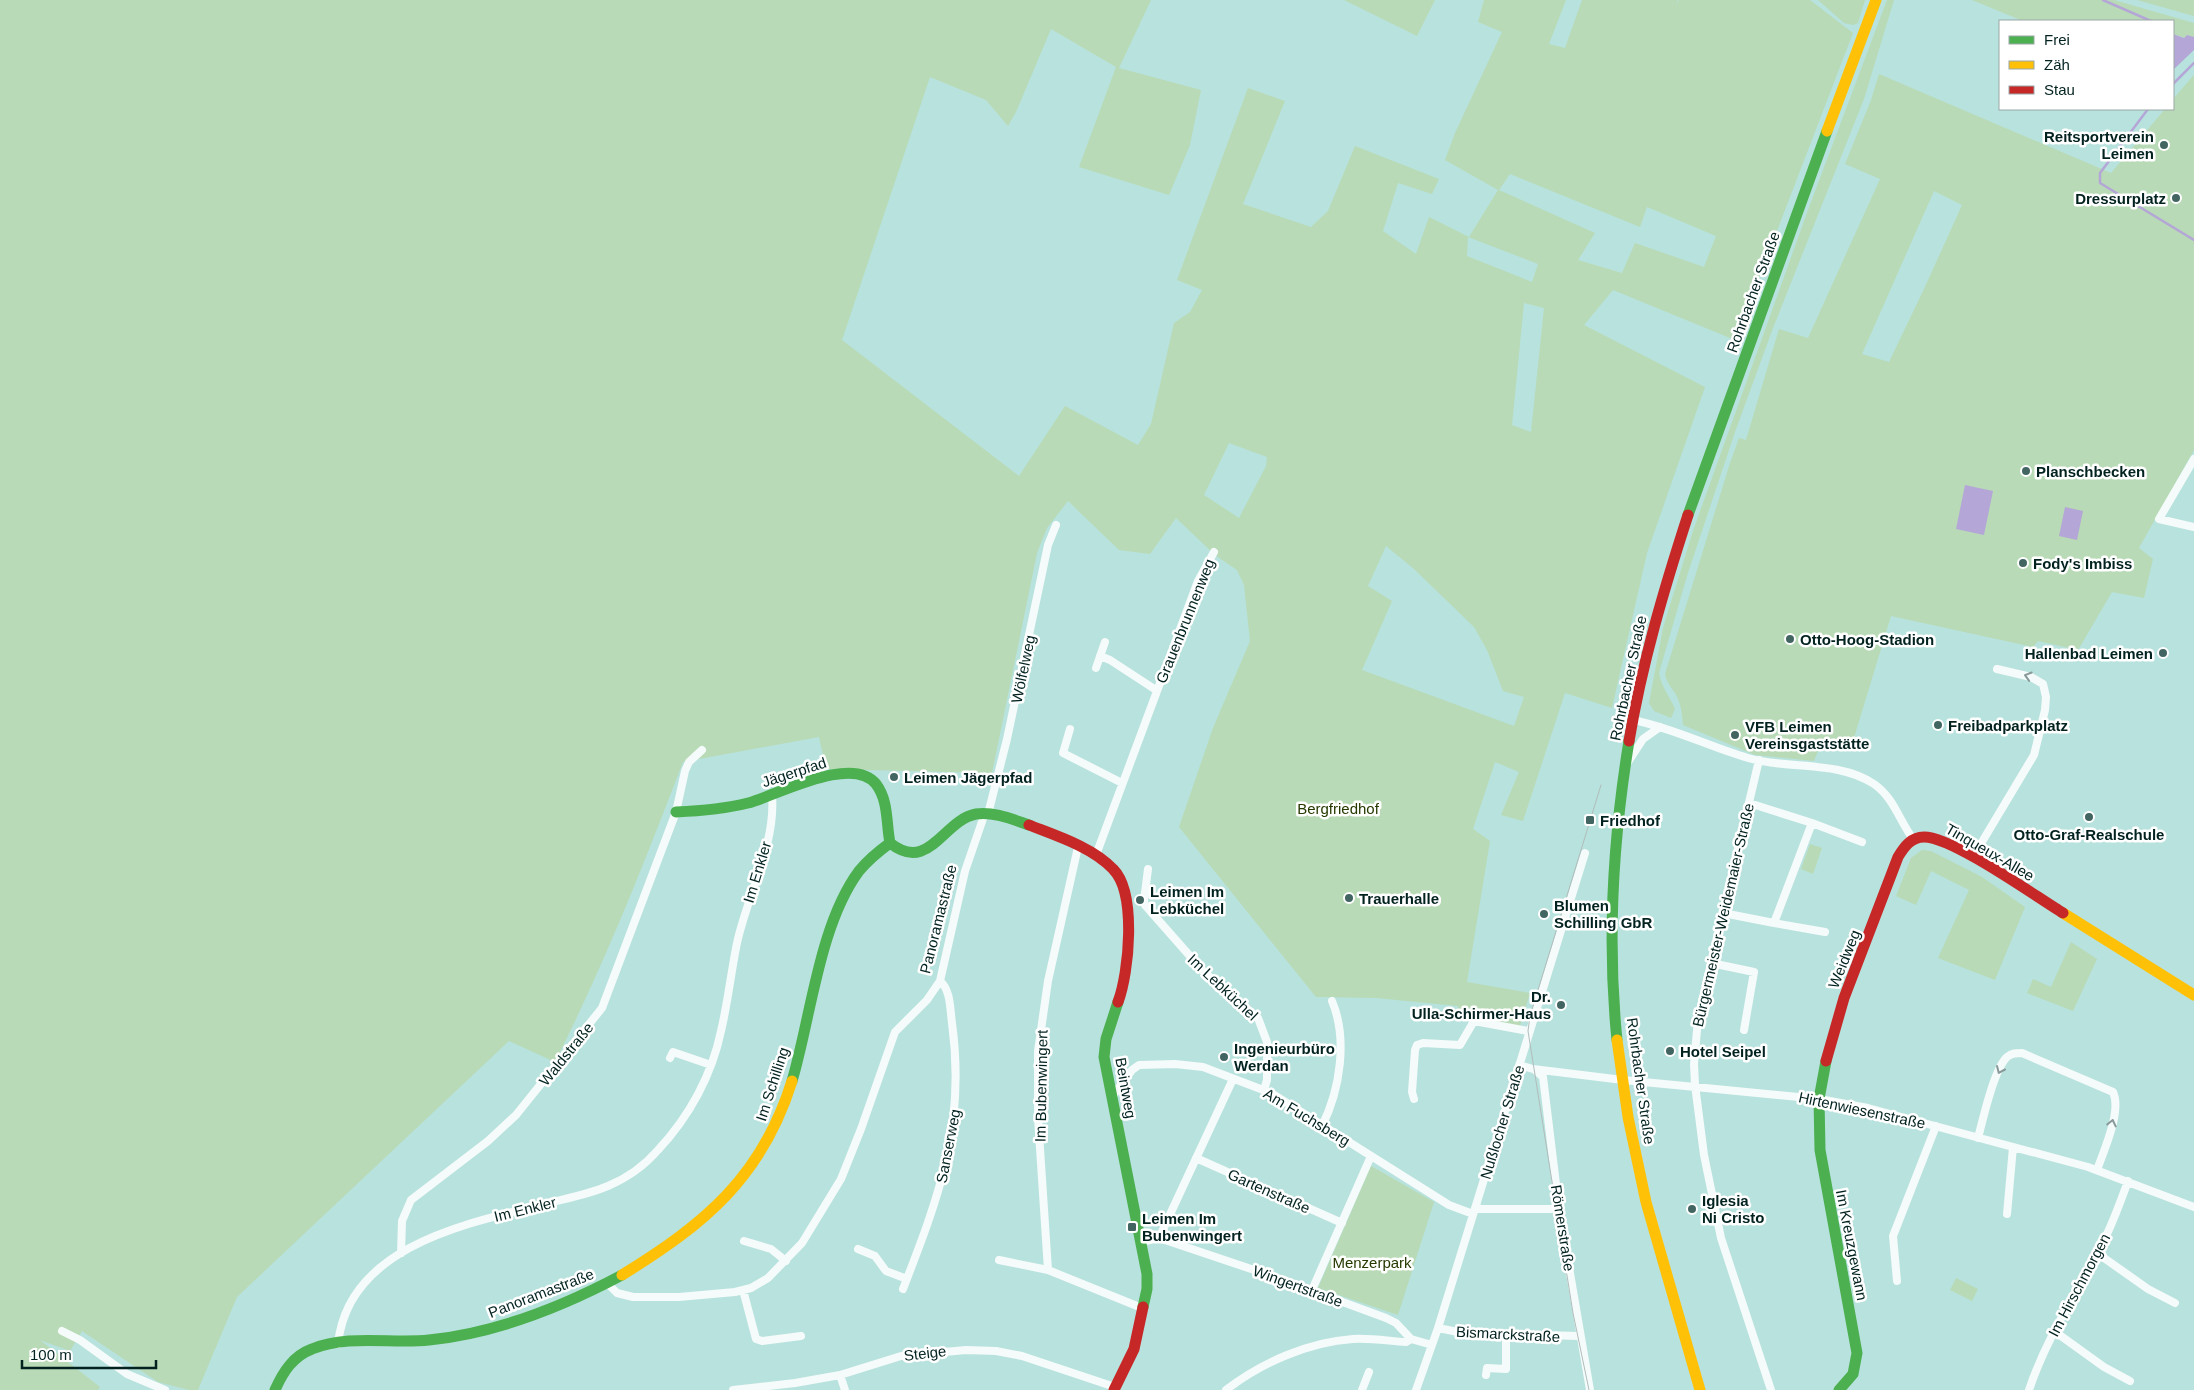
<svg xmlns="http://www.w3.org/2000/svg" width="2194" height="1390" viewBox="0 0 2194 1390" font-family="Helvetica,sans-serif">
	<style>
		.green { fill: #b8dab6; fill-rule: evenodd }
		.water { fill: #b4a6d7 }
		.lines { fill: none; stroke-linecap: round; stroke-linejoin: round }
		.stream { stroke: #b4a6d7; stroke-width: 2.5 }
		.street { stroke: #f4fbfa; stroke-width: 8 }
		.fast { stroke: #4caf50; stroke-width: 11 }
		.slow { stroke: #ffc107; stroke-width: 11 }
		.jam { stroke: #c62828; stroke-width: 11 }
		.tram { stroke: #b1bcbb; stroke-width: 1 }
		.oneway { stroke: #879998 }
		.poi-dot { fill: #426562; stroke: #fff; stroke-width: 2 }
		.labels { text-anchor: middle; dominant-baseline: central; stroke-width: 5; stroke-linejoin: round; paint-order: stroke }
		.poi-label { font-size: 15px; font-weight: bold; fill: #022220; stroke: #fff; text-anchor: start }
		.street-label { font-size: 15px; fill: #022220; stroke: #fff }
		.park-label { font-size: 15px; fill: #263a00; stroke: #fff }
	</style>
	<rect width="100%" height="100%" fill="#b8e2dd"/>
	<path class="green" d="M0 0H1151L1119 68 1201 90 1190 145 1169 195 1079 167 1116 67 1051 29 1016 112 1008 126 986 100 930 77 842 340 1019 476 1065 406 1138 445 1151 424 1174 323 1190 312 1202 290 1177 280 1248 88 1285 101 1243 204 1311 227 1328 211 1355 146 1439 179 1432 194 1398 183 1383 231 1416 254 1429 217 1469 237 1498 190 1445 160 1455 133 1502 32 1478 22 1484 0H1566L1549 44 1565 48 1582 0H1678L1676 5 1679 0H1810L1853 33 1735 340 1613 290 1584 325 1705 387 1647 553 1612 708 1565 693 1523 821 1501 815 1519 772 1495 762 1473 829 1490 841 1467 982 1530 993 1520 1026 1458 1014V1006L1376 998 1316 997 1179 827 1213 728 1250 641 1244 585 1237 570 1215 555 1176 518 1150 554 1119 550 1068 501 1047 528 1037 553 992 773 826 769 819 737 683 762C644 864 604 965 555 1062L509 1041 237 1297 198 1390H189L158 1382 82 1331 70 1351 40 1340 100 1387 98 1390H0ZM1510 174 1640 227 1647 207 1716 236 1704 267 1635 243 1622 273 1578 260 1595 233 1499 190ZM1468 237 1538 264 1532 282 1467 256ZM1524 303 1544 308 1531 432 1512 425ZM1229 443 1267 457 1266 466 1239 518 1204 495ZM1386 546 1414 569 1474 627 1487 650 1503 691 1524 697 1514 726 1362 670 1392 601 1368 586Z
		M1344 0H1435L1417 36Z
		M1818 0H1865L1858 23 1853 25 1844 23Z
		M1887 0H1894L1864 99 1773 328 1735 432 1687 576 1659 673C1661 686 1670 697 1675 709L1671 718 1654 711 1649 703 1663 628 1693 531 1808 210Z
		M1972 0H2114L2194 23V37L2187 35 2185 38 2173 34V21H2023Z
		M2137 0H2194V16Z
		M1879 74 2111 173 2165 109H2173V99L2194 75V450L2139 548 2153 559 2144 598 2112 592 2078 650 2038 641 2033 647 1891 616 1853 741 1818 751 1814 761 1755 755 1683 725C1682 713 1681 703 1675 693 1670 686 1667 683 1665 674L1730 463 1739 438 1746 440 1779 329 1808 338 1880 179 1845 164 1871 100ZM1934 191 1962 205 1924 289 1889 362 1862 354Z
		M1810 844 1822 848 1813 874 1801 869Z
		M1922 850 1931 851 1982 877 2025 907 1995 980 1938 958 1969 890 1931 871 1916 905 1896 896 1911 858Z
		M2071 942 2097 959 2073 1011 2027 993 2033 979 2051 987Z
		M1371 1166 1434 1202 1398 1315 1318 1288Z
		M1956 1278 1978 1289 1972 1301 1950 1290Z"/>
	<path class="water" d="M2173 34 2184 38 2187 35 2194 37V50L2173 70Z
		M1965 485 1993 491 1984 535 1956 529Z
		M2065 507 2083 511 2077 540 2059 536Z"/>
	<g class="lines">
		<path class="stream" d="M2103 0 2151 21
			M2173 84 2194 63
			M2148 109 2100 173V183L2194 240"/>
		<path class="street" d="M2194 459 2159 519 2194 527
			M1100 656 1110 660 1156 690
			M1096 668 1105 642
			M1633 720C1673 728 1710 747 1748 758 1789 770 1838 760 1874 784 1894 798 1899 820 1913 839
			M1070 729 1063 753 1122 783
			M1759 760 1698 1019 1694 1064 1695 1085 1704 1155 1721 1238 1771 1390
			M1628 762 1643 739 1660 727
			M988 814 1007 739 1048 545 1056 525
			M1812 823 1862 842
			M1096 855 1198 581 1214 552
			M1973 857 2034 755 2045 710 2046 697 2043 684 2031 677 1997 669
			M1148 869 1144 901 1145 905 1204 972 1258 1018 1267 1042V1080L1264 1090
			M1723 913 1774 923 1812 823 1749 803
			M1774 923 1825 932
			M1711 963 1754 972 1744 1030
			M670 1058 673 1052 711 1065
			M1519 1065 1533 1069 1623 1080 1819 1099 1868 1108 2088 1167 2194 1207
			M1535 1070 1543 1077 1559 1209 1590 1390
			M1112 1097 1132 1070 1139 1065 1175 1064 1203 1067 1271 1093 1449 1205 1473 1214
			M1414 1099 1412 1092 1415 1050 1417 1045 1423 1043 1460 1045 1474 1021 1528 1031
			M1322 1126C1340 1090 1348 1039 1332 1001
			M1978 1138C1983 1119 1994 1069 2007 1057 2012 1053 2016 1053 2022 1053L2113 1092C2122 1111 2104 1150 2097 1170
			M1196 1158 1342 1223
			M1475 1208 1482 1209H1559
			M2007 1214 2013 1147
			M1159 1238 1272 1276 1386 1318 1396 1323 1411 1339 1432 1345
			M744 1241 771 1249 786 1261
			M1141 1242 1159 1238 1233 1079
			M858 1249 875 1256 886 1271 907 1279
			M401 1253 402 1221 411 1200 488 1141 516 1115 602 1008 676 812 685 771 689 762 702 750
			M2097 1253 2148 1289 2175 1303
			M999 1260 1048 1270 1038 1118V1051L1048 981 1078 847
			M1048 1270 1142 1308
			M1897 1281 1893 1236 1936 1126
			M607 1283 617 1293 633 1297H679L735 1292 751 1288 768 1278 802 1243 841 1179 861 1129 895 1032 927 1000 940 981 965 871 985 813
			M903 1289C939 1196 966 1126 952 1023 950 1010 951 990 940 981
			M743 1290 756 1339 762 1341 801 1336
			M1312 1290 1371 1156
			M1438 1328 1463 1333 1579 1336
			M62 1331 80 1340 127 1374 165 1390
			M2054 1331 2104 1367 2130 1381
			M338 1344C348 1248 463 1224 541 1205 563 1199 587 1195 608 1186 627 1178 645 1165 658 1150 689 1117 712 1075 721 1031 728 1002 731 972 737 943 747 896 776 844 772 796
			M840 1375 845 1390
			M1486 1375 1487 1368 1506 1369V1336
			M733 1390 795 1383 840 1375 901 1356 966 1350 996 1351 1022 1356 1115 1387
			M1226 1390C1261 1363 1308 1342 1353 1339 1371 1338 1389 1341 1406 1342L1411 1339
			M1362 1390 1369 1372
			M1416 1390 1438 1328 1585 853
			M2029 1390C2047 1336 2079 1289 2105 1238 2114 1220 2121 1200 2128 1181"/>
		<path class="fast" d="M1688 515 1827 131
			M676 812C700 811 724 809 748 803 778 795 852 754 876 784 889 801 886 824 890 843 929 874 943 820 976 814 993 811 1014 820 1029 825
			M1118 1002 1106 1039 1104 1057 1147 1274V1289L1143 1307
			M1617 1040C1607 941 1613 839 1629 741
			M1826 1061 1819 1099 1820 1150 1857 1353 1853 1374 1839 1390
			M792 1081C811 1017 819 925 859 871 868 860 879 851 890 843
			M275 1390C283 1372 293 1356 312 1349 348 1334 392 1344 429 1340 498 1333 562 1307 622 1275"/>
		<path class="slow" d="M1827 131 1876 0
			M2063 913 2194 995
			M1617 1040 1628 1117 1646 1202 1700 1390
			M622 1275C705 1224 762 1177 792 1081"/>
		<path class="jam" d="M1629 741C1642 663 1664 589 1688 515
			M1029 825C1057 836 1092 847 1113 869 1137 893 1129 973 1118 1002
			M1826 1061 1844 998 1898 857C1904 847 1911 837 1924 837 1953 837 2035 896 2063 913
			M1114 1390 1134 1349 1143 1307"/>
		<path class="tram" d="M1589 1390 1573 1313 1528 1031 1530 1016 1601 785"/>
	</g>
	<defs><path id="oneway-chevron" d="M-2-3.5L2.5 0L-2 3.5" fill="none" stroke-width="1.6" stroke-linecap="round" stroke-linejoin="round" transform="scale(1.25)"/></defs>
	<g class="oneway">
		<use href="#oneway-chevron" transform="translate(2028 676) rotate(-163)"/>
		<use href="#oneway-chevron" transform="translate(2000 1070) rotate(114)"/>
		<use href="#oneway-chevron" transform="translate(2112 1123) rotate(-77)"/>
	</g>
	<g class="poi-dot">
		<circle cx="2164" cy="145" r="5"/>
		<circle cx="2176" cy="198" r="5"/>
		<circle cx="2026" cy="471" r="5"/>
		<circle cx="2023" cy="563" r="5"/>
		<circle cx="1790" cy="639" r="5"/>
		<circle cx="2163" cy="653" r="5"/>
		<circle cx="1938" cy="725" r="5"/>
		<circle cx="1735" cy="735" r="5"/>
		<circle cx="894" cy="777" r="5"/>
		<circle cx="2089" cy="817" r="5"/>
		<rect x="1585" y="815" width="10" height="10" rx="2.5"/>
		<circle cx="1349" cy="898" r="5"/>
		<circle cx="1140" cy="900" r="5"/>
		<circle cx="1544" cy="914" r="5"/>
		<circle cx="1561" cy="1005" r="5"/>
		<circle cx="1670" cy="1051" r="5"/>
		<circle cx="1224" cy="1057" r="5"/>
		<circle cx="1692" cy="1209" r="5"/>
		<rect x="1127" y="1222" width="10" height="10" rx="2.5"/>
	</g>
	<g class="labels">
		<g class="poi-label">
			<text x="2154" y="136" text-anchor="end">Reitsportverein<tspan x="2154" dy="17">Leimen</tspan></text>
			<text x="2166" y="198" text-anchor="end">Dressurplatz</text>
			<text x="2036" y="471">Planschbecken</text>
			<text x="2033" y="563">Fody's Imbiss</text>
			<text x="1800" y="639">Otto-Hoog-Stadion</text>
			<text x="2153" y="653" text-anchor="end">Hallenbad Leimen</text>
			<text x="1948" y="725">Freibadparkplatz</text>
			<text x="1745" y="726">VFB Leimen<tspan x="1745" dy="17">Vereinsgaststätte</tspan></text>
			<text x="904" y="777">Leimen Jägerpfad</text>
			<text x="1600" y="820">Friedhof</text>
			<text x="2089" y="834" text-anchor="middle">Otto-Graf-Realschule</text>
			<text x="1150" y="891">Leimen Im<tspan x="1150" dy="17">Lebküchel</tspan></text>
			<text x="1359" y="898">Trauerhalle</text>
			<text x="1554" y="905">Blumen<tspan x="1554" dy="17">Schilling GbR</tspan></text>
			<text x="1551" y="996" text-anchor="end">Dr.<tspan x="1551" dy="17">Ulla-Schirmer-Haus</tspan></text>
			<text x="1234" y="1048">Ingenieurbüro<tspan x="1234" dy="17">Werdan</tspan></text>
			<text x="1680" y="1051">Hotel Seipel</text>
			<text x="1702" y="1200">Iglesia<tspan x="1702" dy="17">Ni Cristo</tspan></text>
			<text x="1142" y="1218">Leimen Im<tspan x="1142" dy="17">Bubenwingert</tspan></text>
		</g>
		<g class="street-label">
			<text transform="translate(1753 292) rotate(-70)">Rohrbacher Straße</text>
			<text transform="translate(1185 621) rotate(-68)">Grauenbrunnenweg</text>
			<text transform="translate(1023 669) rotate(-78)">Wölfelweg</text>
			<text transform="translate(1628 678) rotate(-78)">Rohrbacher Straße</text>
			<text transform="translate(794 772) rotate(-18)">Jägerpfad</text>
			<text transform="translate(1990 852) rotate(30)">Tinqueux-Allee</text>
			<text transform="translate(757 872) rotate(-73)">Im Enkler</text>
			<text transform="translate(1723 915) rotate(-77)">Bürgermeister-Weidemaier-Straße</text>
			<text transform="translate(938 919) rotate(-76)">Panoramastraße</text>
			<text transform="translate(1844 959) rotate(-68)">Weidweg</text>
			<text transform="translate(1223 987) rotate(43)">Im Lebküchel</text>
			<text transform="translate(566 1054) rotate(-51)">Waldstraße</text>
			<text transform="translate(1641 1081) rotate(82)">Rohrbacher Straße</text>
			<text transform="translate(772 1084) rotate(-72)">Im Schilling</text>
			<text transform="translate(1041 1086) rotate(-89)">Im Bubenwingert</text>
			<text transform="translate(1126 1088) rotate(80)">Beintweg</text>
			<text transform="translate(1862 1110) rotate(12)">Hirtenwiesenstraße</text>
			<text transform="translate(1307 1117) rotate(31)">Am Fuchsberg</text>
			<text transform="translate(1502 1122) rotate(-73)">Nußlocher Straße</text>
			<text transform="translate(948 1146) rotate(-79)">Sanserweg</text>
			<text transform="translate(1269 1191) rotate(24)">Gartenstraße</text>
			<text transform="translate(525 1209) rotate(-14)">Im Enkler</text>
			<text transform="translate(1563 1228) rotate(81)">Römerstraße</text>
			<text transform="translate(1852 1245) rotate(79)">Im Kreuzgewann</text>
			<text transform="translate(2079 1285) rotate(-62)">Im Hirschmorgen</text>
			<text transform="translate(1298 1286) rotate(20)">Wingertstraße</text>
			<text transform="translate(541 1293) rotate(-21)">Panoramastraße</text>
			<text transform="translate(1508 1334) rotate(3)">Bismarckstraße</text>
			<text transform="translate(925 1353) rotate(-7)">Steige</text>
		</g>
		<g class="park-label">
			<text x="1338" y="808">Bergfriedhof</text>
			<text x="1372" y="1262">Menzerpark</text>
		</g>
	</g>
	<rect x="1999" y="20" width="175" height="90" fill="#ffffff" stroke="#9aa7a6"/>
	<rect x="2009" y="36" width="25" height="8" fill="#4caf50" stroke="#9aa7a6"/>
	<text x="2044" y="45" font-size="15" fill="#022220">Frei</text>
	<rect x="2009" y="61" width="25" height="8" fill="#ffc107" stroke="#9aa7a6"/>
	<text x="2044" y="70" font-size="15" fill="#022220">Zäh</text>
	<rect x="2009" y="86" width="25" height="8" fill="#c62828" stroke="#9aa7a6"/>
	<text x="2044" y="95" font-size="15" fill="#022220">Stau</text>
	<path d="M22 1360v8h134v-8" fill="none" stroke="#022220" stroke-width="2.5"/>
	<text x="30" y="1360" font-size="15" fill="#022220" stroke="#ffffff" stroke-width="4" paint-order="stroke">100 m</text>
</svg>
